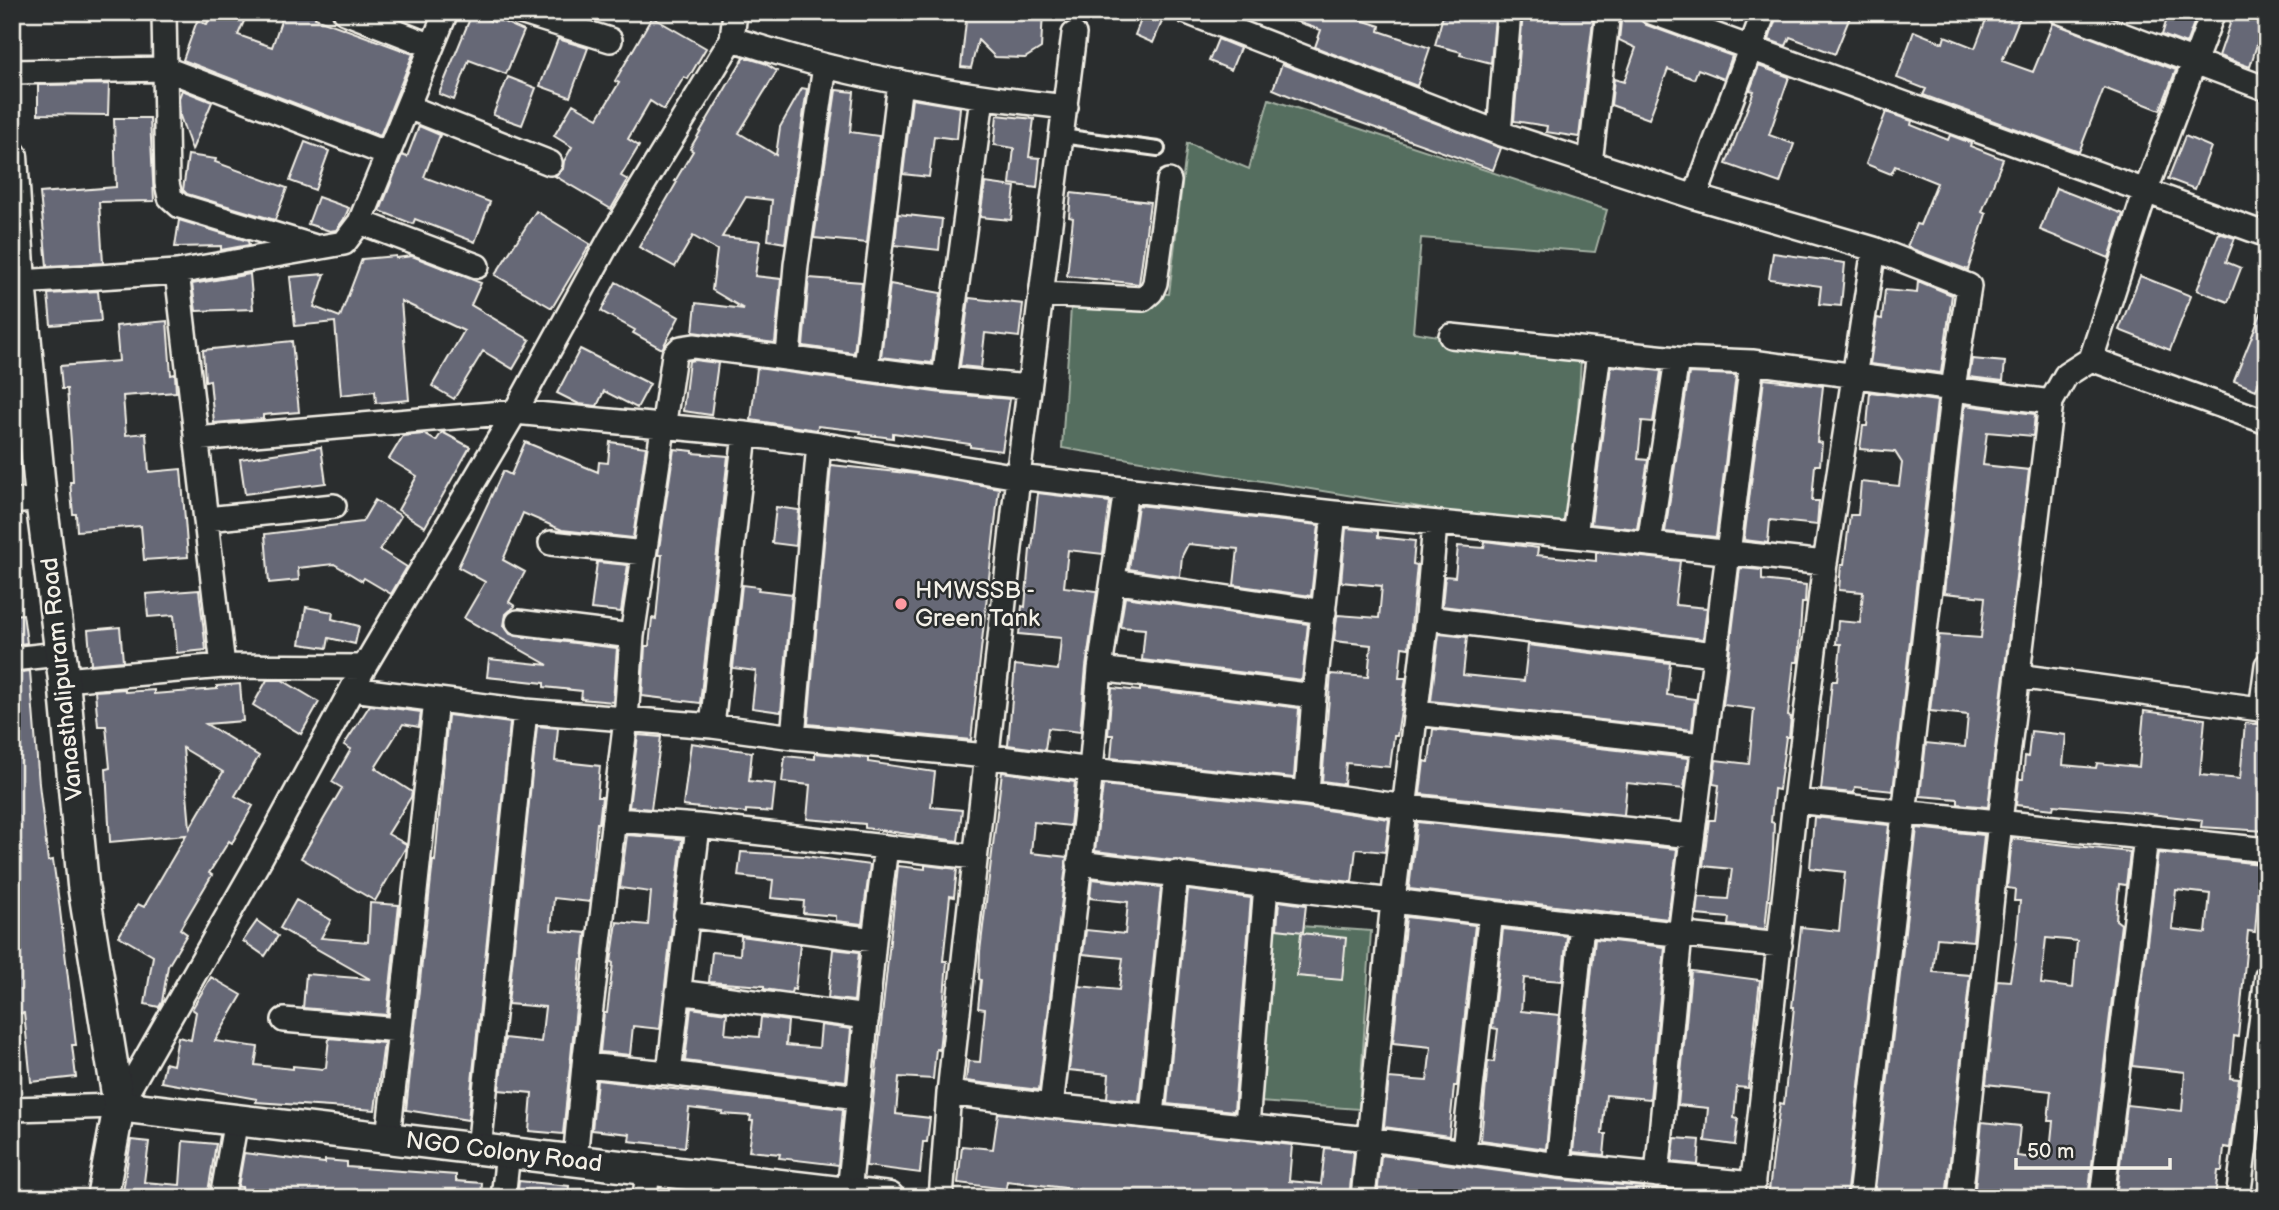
<svg xmlns="http://www.w3.org/2000/svg" width="2279" height="1210" viewBox="0 0 2279 1210" font-family="'Balsamiq Sans',sans-serif">
	<style>
		.green { fill: #546e5e; stroke: #a4b0a3; stroke-width: 2 }
		.building { fill: #666776; stroke: #f4f1e8; stroke-width: 2; fill-rule: evenodd }
		.lines { fill: none; stroke-linecap: round; stroke-linejoin: round }
		.service-casing { stroke: #f4f1e8; stroke-width: 18 }
		.minor-casing { stroke: #f4f1e8; stroke-width: 28 }
		.tertiary-casing { stroke: #f4f1e8; stroke-width: 35 }
		.service { stroke: #2a2d2e; stroke-width: 12 }
		.minor { stroke: #2a2d2e; stroke-width: 23 }
		.tertiary { stroke: #2a2d2e; stroke-width: 30 }
		.poi-dot { fill: #ff9aa2; stroke: #2a2d2e; stroke-width: 2.5 }
		.labels { text-anchor: middle; dominant-baseline: central; stroke-width: 5; stroke-linejoin: round; paint-order: stroke }
		.poi-label { font-size: 24px; fill: #f4f1e8; stroke: #2a2d2e; text-anchor: start }
		.street-label { font-size: 24px; fill: #f4f1e8; stroke: #2a2d2e }
	</style>
	<rect width="100%" height="100%" fill="#2a2d2e"/>
	<filter id="ink" filterUnits="userSpaceOnUse"><feTurbulence type="fractalNoise" baseFrequency=".0143" numOctaves="2"/><feDisplacementMap in="SourceGraphic" scale="14" xChannelSelector="R" yChannelSelector="G"/><feConvolveMatrix kernelMatrix="1 2 1 2 8 2 1 2 1" color-interpolation-filters="sRGB"/></filter>
	<g filter="url(#ink)">
		<path class="green" d="M1269 99 1607 210 1595 252 1421 238 1413 332 1581 359 1576 445 1565 531 1062 448 1072 291 1169 294 1187 143 1249 169Z
			M1271 924 1371 931 1359 1109 1259 1102Z"/>
		<path class="building" d="M212 12H248L238 35 272 47 284 12H317L315 18 413 54 380 136 183 60 197 21 207 24Z
			M967 12H1043L1041 48 1025 58 995 57 978 40 971 68 961 67Z
			M1144 12H1153L1164 17 1153 43 1135 35Z
			M1277 12H1336L1380 26 1379 31 1430 48 1417 86 1315 47 1321 30 1277 15Z
			M1444 12 1469 18 1471 12 1495 17 1491 63 1460 55 1461 52 1435 45Z
			M1523 12H1594L1579 137 1546 132 1547 126 1514 121Z
			M1622 12H1633L1646 25 1732 56 1724 79 1698 69 1694 79 1668 69 1649 119 1611 105 1614 79 1624 82 1636 48 1619 40Z
			M1778 12H1852L1835 54 1790 37 1786 46 1769 40Z
			M1989 12H2022L2002 61 2033 72 2053 23 2176 70 2160 110 2104 88 2079 152 1923 95 1926 89 1897 78 1914 31 1943 43 1945 36 1975 48Z
			M2169 12H2198L2186 44 2162 35Z
			M2234 12H2267L2250 67 2219 56Z
			M471 16H478L494 22 495 18 524 31 506 74 469 60 454 100 439 94Z
			M652 17 706 48 688 79 684 77 664 110 650 101 628 139 639 146 621 176 628 180 611 209 555 176 563 169 564 161 572 147 554 136 573 104 598 118 619 83 615 81Z
			M558 39 588 48 570 97 540 86Z
			M1218 39 1240 48 1231 70 1209 61Z
			M744 57 764 63 777 71 739 133 776 155 780 127 802 88 807 89 785 243 768 240 772 200 746 197 722 237 760 241 755 276 781 279 775 343 693 332 696 303 744 309 712 290 717 250 693 236 675 267 639 247 677 182 675 181 693 151 690 149Z
			M1282 64 1501 148 1493 170 1314 106 1273 89Z
			M1759 66 1789 77 1769 135 1794 144 1780 183 1726 164 1754 91 1750 90Z
			M508 77 536 88 522 125 493 115Z
			M109 84 108 115 38 114V85Z
			M182 90 212 102 192 150 180 116 179 98Z
			M836 90 854 92 850 132 879 136 867 243 814 238Z
			M912 99 960 107 957 139 934 136 929 177 903 174Z
			M1886 112 1912 121 1911 125 1948 140 1950 135 1971 143 1970 146 2003 159 1982 212 1986 214 1968 270 1907 247 1916 224 1920 225 1937 183 1895 166 1891 174 1866 164Z
			M997 115 1034 119 1029 157 1040 158 1037 188 1010 184 1014 148 994 145Z
			M114 118H150L154 201 99 202 103 263 47 266 40 193 116 187Z
			M419 126 440 135 424 177 490 202 475 242 415 219 413 224 380 211 402 155 407 157Z
			M2185 136 2211 147 2195 189 2168 179Z
			M305 142 329 151 315 190 290 181Z
			M188 155 216 159 215 162 287 188 275 220 187 194 183 190Z
			M985 183 1015 187 1011 220 980 217Z
			M2056 188 2123 214 2109 258 2040 230Z
			M1071 193 1150 202 1139 284 1067 276 1073 218 1069 217Z
			M318 197 349 208 344 219 336 230 330 231 308 224Z
			M536 211 590 244 552 308 495 275Z
			M898 214 942 219 939 250 895 245Z
			M179 220 248 241 249 245 221 250V246L175 247Z
			M2219 233 2235 238 2226 262 2241 268 2228 302 2197 290Z
			M1773 253 1845 263 1841 306 1819 304 1821 286 1769 279Z
			M396 256V258L412 256 481 283 471 305 530 340 513 369 483 351 454 399 432 386 464 331 401 301 409 400 376 403 375 391 341 395 335 322 295 326 290 277 325 274 314 307 340 317 362 259Z
			M250 274 253 309 196 311 192 284Z
			M2140 276 2191 296 2170 350 2119 330Z
			M809 278 862 282 854 353 803 346Z
			M1918 281 1952 295 1941 373 1870 364 1877 318 1882 319 1885 290 1917 293Z
			M616 282 679 317 662 349 633 333 635 330 601 311Z
			M890 284 941 293 932 363 881 357Z
			M98 291 101 321 51 325 48 294Z
			M969 298 1023 304 1019 337 985 333 981 368 960 366Z
			M2266 301 2267 362 2256 390 2234 381Z
			M167 321 171 375 175 374 176 392 123 396 126 435 146 433 149 472 181 469 188 557 144 560 141 526 77 531 76 514H73L70 482H73L71 442 67 389H62L60 366 119 361 116 326Z
			M292 341 299 412 263 415V419L214 423 210 380 205 381 203 350Z
			M580 349 650 384 637 408 604 391 597 406 579 404 557 393Z
			M1972 359 2005 362 2003 381 1969 377Z
			M694 360 718 363 711 415 683 411 689 361Z
			M1611 366 1661 371 1653 422 1642 421 1638 459 1648 460 1637 529 1591 524Z
			M757 368 942 393 1010 399 1002 451 970 447V444L893 433V438L860 434 861 431 818 426 817 430 751 420Z
			M1689 373 1736 375 1716 537 1665 532Z
			M1764 379 1823 386 1817 442 1822 443 1820 465H1815L1812 501H1819L1817 525 1770 520 1768 543 1744 540Z
			M1870 392 1937 401 1893 791 1855 787 1854 793 1821 790 1832 681H1837L1841 644H1836L1838 621 1860 623 1863 592 1839 590 1841 564H1844L1850 515H1858L1861 482 1899 486 1902 463 1895 452 1860 449 1863 426H1867Z
			M1965 405 2035 414 2033 436 1987 432 1983 465 2029 470 1988 807 1958 804V799L1920 796 1926 743 1965 747 1968 715 1930 711 1939 635 1981 638 1985 597 1944 593Z
			M442 432 470 447 425 527 398 510 417 476 389 459 403 436 424 434 436 441Z
			M525 442 598 472 599 462 608 463 610 442 646 447 633 538 562 530 523 513 503 560 525 572 509 602 515 606 506 614 504 626 510 634 516 636 617 648 613 702 581 699 582 691 544 687V683L487 677 489 659 548 665 464 618 485 582 458 567 503 471 511 475Z
			M321 447 326 483 245 494 240 459Z
			M674 449 693 451V453L728 456 700 703 642 696 645 646H649L652 618 656 619 662 555H658Z
			M831 465 916 474 999 488 971 740 808 724Z
			M1038 493 1110 502 1103 554 1068 550 1064 587 1097 591 1086 667 1080 732 1048 728 1045 750 1008 745 1015 665 1058 670 1061 638 1019 634 1022 606 1025 607 1030 549H1032Z
			M375 500 401 516 380 550 407 567 391 594 364 578 362 581 334 564 298 568 299 580 269 583 265 534 362 522Z
			M1138 505 1319 525 1311 596 1234 585 1238 549 1188 544 1182 556 1180 577 1129 569Z
			M776 507 799 510 796 546 772 543Z
			M1346 528 1378 531V537L1415 541 1413 564 1417 565 1409 648 1402 647 1399 678H1406L1397 736H1394L1390 767 1346 763 1344 784 1322 781 1331 674 1368 677 1371 645 1334 641 1337 617 1338 615 1379 618 1382 586 1341 582Z
			M1485 541 1538 548 1537 555 1596 561V552L1680 561 1675 603 1676 605 1707 608 1703 639 1442 606 1445 576 1455 577 1458 546 1484 548Z
			M597 562 628 565 621 612 591 609Z
			M1740 568 1762 570V580L1806 585 1805 603H1802L1798 662H1794L1788 716 1791 717 1789 737H1786L1779 790 1774 789 1771 822 1774 823 1773 850 1765 929 1728 925 1729 918 1697 915 1699 897 1728 899 1732 869 1703 866 1709 820H1715L1719 785 1713 784 1716 760 1749 764 1754 709 1723 705Z
			M742 585 759 587 758 590 792 594 781 712 752 708 756 671 733 668Z
			M199 590 206 650 177 653 174 615 148 617 146 594Z
			M1125 597 1308 624 1302 680 1142 660 1145 629 1120 627Z
			M306 607 333 612 332 619 359 626 355 644 329 638 327 648 300 644Z
			M23 614 27 643 12 645V615Z
			M120 627 123 661 91 664 88 630Z
			M1439 634 1467 637 1463 675 1524 681 1528 645 1670 663 1667 695 1695 699 1692 730 1431 701Z
			M30 671 39 784 48 861 53 860 59 902 76 1045H72L76 1077 31 1082 24 1013 12 1014V865L18 864 12 819V752L20 751 13 673Z
			M267 680H282L319 702 301 734 253 705Z
			M240 684 243 721 206 724 259 756 235 796 253 806 232 843 229 841 209 873 212 875 180 929 187 934 168 966 162 1002 159 1007 145 1004 153 956 119 936 138 904 144 907 186 835 110 842 106 769 110 768 106 726H98L95 691 125 689V692L154 690V694L217 689V686ZM183 748 223 772 190 828Z
			M1112 688 1140 691V688L1299 708 1294 778 1111 758 1113 735H1108Z
			M370 705 421 712 419 727 403 724 375 768 412 792 411 797 388 834 406 844V847L375 901 301 858 342 788 332 782 351 749 344 745Z
			M2144 711 2205 719 2200 775 2240 779 2245 723 2267 725 2266 831 2201 827 2202 820 2124 811 2054 805 2053 809 2016 805 2019 779H2023L2025 756 2028 757 2031 731 2066 735 2063 765 2096 768 2097 763 2139 767Z
			M448 715 510 723 468 1120 406 1110 433 860 435 861Z
			M537 726 558 728 555 761 600 766 597 797H602L599 823H597L590 902 554 898 551 930 586 933 583 960H581L563 1134 529 1131 532 1093 499 1090 505 1038 541 1042 545 1007 508 1004Z
			M1433 729 1688 758 1684 789 1627 783 1624 815 1420 794 1424 761 1429 762Z
			M638 735 661 737 651 809 629 807Z
			M691 743 752 752 749 781 775 784 772 812 746 810V813L683 806Z
			M815 753 868 758V762L935 772 931 807 962 810 958 841 865 828V824L807 819 810 785 782 782 785 756 815 759Z
			M1002 772 1075 782 1070 826 1034 822 1031 853 1067 857 1039 1090 966 1081 968 1061 980 1062 985 1009 978 1008 981 980 979 979 980 951Z
			M1103 785 1305 807 1389 819 1385 852 1356 849 1352 882 1095 851Z
			M1814 817 1889 825 1846 1198H1768L1780 1103 1784 1104 1794 1007H1792L1801 927 1839 931 1845 872 1810 868Z
			M1417 822 1677 849 1668 919 1409 889Z
			M1917 828 1984 835 1973 941 1937 938 1933 972 1970 975 1946 1198H1874Z
			M627 835 682 839 660 1029 633 1026 630 1055 600 1052 604 1013H607L613 963 611 962 617 922 648 925 651 892 620 888Z
			M2012 839 2130 852 2126 885 2119 884 2116 920 2121 924 2088 1198H1974L1982 1122 2020 1126 2017 1156 2049 1160 2053 1121H2048L2051 1091 1986 1084 1997 980 2010 981 2016 943 2020 901H2014L2015 889 2007 888ZM2046 938 2077 941 2073 988 2041 984Z
			M741 852 805 856 870 865 862 924 836 921V916L803 913 804 901 771 898 773 880 738 876Z
			M2158 853 2261 864 2255 932 2248 931 2238 1037 2234 1036 2230 1078 2239 1079 2230 1148 2224 1147 2222 1171H2218L2215 1198H2116L2127 1105 2182 1111 2185 1072 2132 1066ZM2176 890 2210 894 2206 933 2172 929Z
			M925 865 957 869 954 897 950 896 943 961H947L942 1023 939 1050 936 1049 933 1079 899 1077 896 1114 930 1118 927 1142H923L920 1173 866 1166 898 866 925 869Z
			M1092 879 1161 887 1139 1101 1107 1098 1109 1074 1069 1070 1079 986 1119 990 1123 958 1083 954 1086 930 1125 934 1128 902 1090 898Z
			M1188 890 1251 898 1234 1111 1167 1104Z
			M296 900 331 920 321 938 368 942 370 903 399 905 387 1015 303 1008 306 974 370 979 280 928Z
			M1279 901 1306 905 1303 932 1277 929Z
			M1406 917 1475 925 1457 1086H1454L1449 1136 1384 1127 1389 1078 1427 1081 1431 1047 1393 1043Z
			M257 921 278 936 265 956 243 941Z
			M1503 929 1567 936 1562 981 1524 978 1521 1011 1559 1015 1546 1149 1481 1140 1488 1061 1494 1062 1498 1029 1492 1028Z
			M1301 933 1346 938 1342 980 1297 976Z
			M741 936 800 944 795 990 792 989 791 993 764 989V986L709 982 712 952 740 955Z
			M1595 939 1665 947 1650 1099 1606 1095 1602 1134H1606L1604 1155 1573 1152Z
			M833 949 859 952 854 1001 828 998Z
			M1691 971 1760 980 1748 1088 1737 1087 1734 1118 1738 1119 1735 1145 1705 1141 1708 1108 1678 1105Z
			M211 977 242 995 215 1041 258 1047 255 1065 293 1069V1066L323 1069 326 1067 329 1038 384 1043 375 1110 256 1102 257 1099 161 1082 165 1063 173 1065 178 1037 191 1040 196 1012 192 1009Z
			M691 1008 727 1013 725 1034 759 1037 761 1017 788 1021 786 1045 819 1048 821 1025 851 1029 846 1081 685 1061Z
			M597 1080 843 1109 838 1165 779 1158 780 1154 749 1151 753 1121H750L751 1116 722 1114 723 1112 689 1108 685 1147 629 1141 630 1134 592 1130Z
			M998 1113 1292 1145 1289 1181 1321 1184 1325 1148 1354 1151 1349 1198H1148L1007 1181 1006 1189 958 1183 962 1146 993 1149Z
			M1675 1138 1700 1140 1698 1165 1672 1162Z
			M131 1140 149 1142 144 1182 180 1185 183 1141 216 1144 207 1198H122Z
			M244 1153 325 1163V1160L347 1162V1167L456 1175V1181L482 1183 481 1198H322V1196L284 1193 283 1198H242V1187H238Z
			M1381 1155 1557 1179 1643 1187 1642 1198 1491 1196V1198H1468L1424 1193V1198H1377Z
			M519 1181 569 1186 568 1198H517Z"/>
		<g class="lines">
			<defs>
				<path id="service" d="M1061 136 1158 149"/>
				<path id="minor" d="M164 12 167 183 170 197 180 206 312 246
					M345 12 432 46
					M520 12 610 40
					M1187 12 1499 133 1695 197 1874 249 1969 286 1953 388 1860 1198
					M1651 12 2267 235
					M2061 12 2267 89
					M732 39C763 48 794 58 826 66 905 86 985 98 1066 107
					M12 72 166 69 387 154
					M408 107 550 163
					M1499 133 1509 12
					M1590 163 1608 12
					M1695 197 1764 12
					M360 222 477 266
					M177 272 223 666
					M20 282 177 272 344 243 360 222 446 12
					M1041 294 1143 299 1151 292 1155 283 1169 181
					M1451 336 1677 359 1752 362 2051 402
					M788 356 796 265 825 66
					M2091 359 2267 422
					M866 368 900 82
					M944 379 982 98
					M196 439 515 412 745 434 819 444 1018 477 1334 513 1575 536 1599 352
					M12 502 41 499
					M207 519 334 506
					M1575 536 1825 563
					M551 543 644 553
					M1649 544 1677 359
					M1113 581 1324 612
					M1427 618 1714 654
					M518 622 632 636
					M12 659 59 654
					M1100 669 1314 696
					M2018 676 2267 710
					M64 680 223 666 364 667
					M352 689 525 711 712 726 793 737 986 756 1091 770 1307 793 1406 807 1692 836
					M2261 710 2267 665
					M1416 713 1702 745
					M712 726 745 434
					M793 737 819 444
					M1307 793 1314 696 1334 513
					M1795 801 2267 850
					M615 820 698 826 975 857
					M1079 863 1582 924 1780 945
					M686 915 874 940
					M678 992 867 1017
					M2263 1008 2267 976
					M284 1020 399 1030
					M584 1065 669 1073 698 826
					M669 1073 858 1097
					M949 1093 1051 1106 1369 1139 1558 1165 1753 1184
					M1051 1106 1091 770 1100 669 1126 489
					M12 1109 119 1106 260 859 364 667 515 412 610 239 732 39 735 12
					M1152 1115 1176 873
					M1247 1126 1266 885
					M388 1138 436 700
					M479 1149 525 711
					M1464 1151 1491 912
					M575 1160 584 1065 626 719 632 636 674 355 681 348 694 346 944 379 1029 387
					M1558 1165 1582 924
					M1657 1175 1680 935 1752 362
					M849 1193 874 940 886 847
					M222 1198 236 1120
					M503 1198 508 1153
					M645 1198 648 1169
					M941 1198 949 1093 1018 477 1074 34
					M1363 1198 1393 901 1427 618 1435 523
					M1751 1198 1795 801 1825 563 1874 249
					M1960 1198 2000 821 2051 402 2066 375 2091 359 2146 190 2213 12
					M2102 1198 2146 837
					M2238 1198 2263 1008H2267"/>
				<path id="tertiary" d="M12 156 20 282 41 499 64 680 83 885 119 1106 102 1198
					M119 1106 889 1198"/>
			</defs>
			<use href="#service" class="service-casing"/>
			<use href="#minor" class="minor-casing"/>
			<use href="#tertiary" class="tertiary-casing"/>
			<use href="#service" class="service"/>
			<use href="#minor" class="minor"/>
			<use href="#tertiary" class="tertiary"/>
		</g>
	</g>
	<circle class="poi-dot" cx="901" cy="604" r="7"/>
	<g class="labels">
		<g class="poi-label">
			<text x="915" y="590">HMWSSB -<tspan x="915" dy="28">Green Tank</tspan></text>
		</g>
		<g class="street-label">
			<text transform="translate(62 679) rotate(-96)">Vanasthalipuram Road</text>
			<text transform="translate(504 1152) rotate(7)">NGO Colony Road</text>
		</g>
	</g>
	<rect width="2279" height="1210" fill="none" stroke="#2a2d2e" stroke-width="42"/>
	<rect x="21" y="21" width="2237" height="1168" fill="none" stroke="#f4f1e8" stroke-width="2.5" filter="url(#ink)"/>
	<path d="M2016 1158v10h154v-10" fill="none" stroke="#f4f1e8" stroke-width="3.5"/>
	<text x="2027" y="1158" font-size="21" fill="#f4f1e8" stroke="#2a2d2e" stroke-width="5" paint-order="stroke">50 m</text>
</svg>
